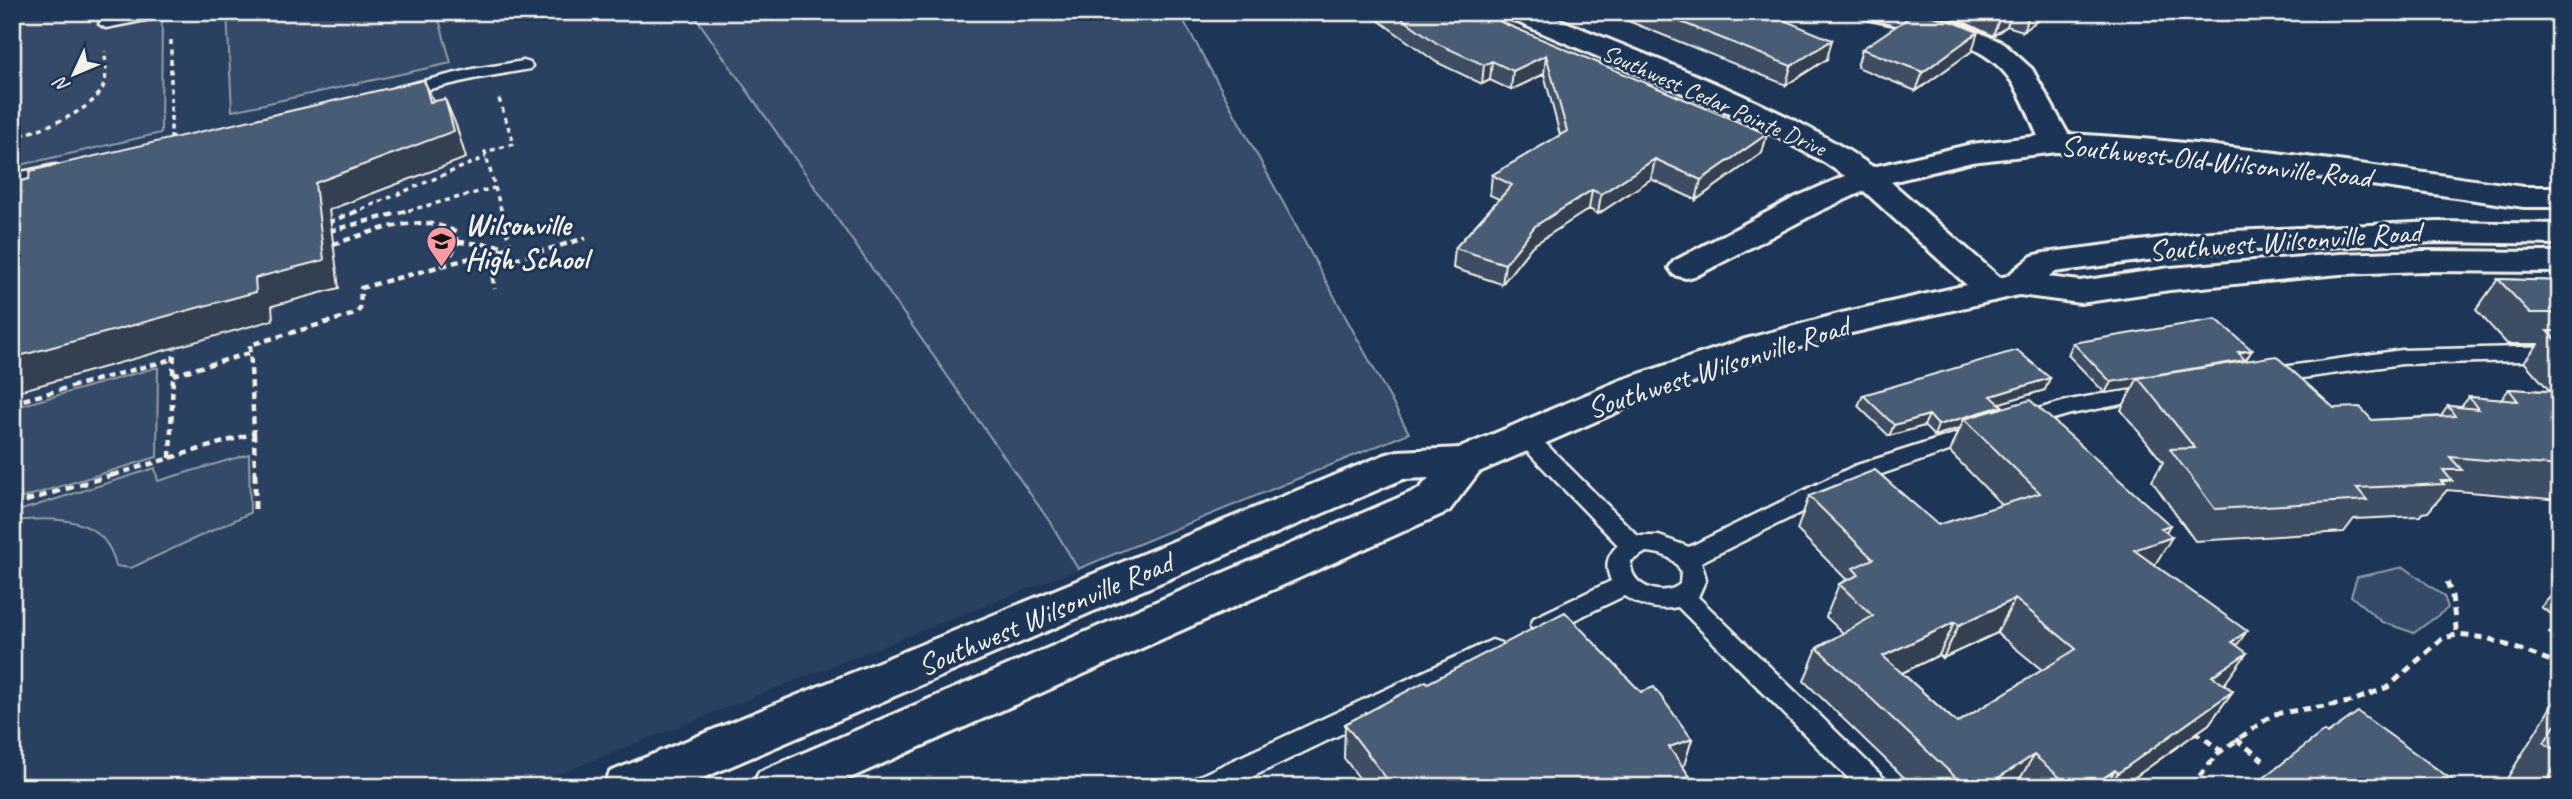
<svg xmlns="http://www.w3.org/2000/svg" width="2572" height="799" viewBox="0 0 2572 799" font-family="Caveat,sans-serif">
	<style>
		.built { fill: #2a4060 }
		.green { fill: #354a67; stroke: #949ea8; stroke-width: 2 }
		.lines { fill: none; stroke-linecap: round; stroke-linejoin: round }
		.service-casing { stroke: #f4f1e8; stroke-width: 5 }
		.minor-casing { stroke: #f4f1e8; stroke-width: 6 }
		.primary-casing { stroke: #f4f1e8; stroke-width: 6 }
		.path-far2 { stroke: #f4f1e8; stroke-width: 3.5; stroke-dasharray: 5 4.5; stroke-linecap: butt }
		.path-far1 { stroke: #f4f1e8; stroke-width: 4.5; stroke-dasharray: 7 5; stroke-linecap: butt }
		.path { stroke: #f4f1e8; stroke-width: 5; stroke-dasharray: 8 6; stroke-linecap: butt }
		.service { fill: #1d3557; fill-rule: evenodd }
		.minor { fill: #1d3557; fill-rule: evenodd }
		.primary { fill: #1d3557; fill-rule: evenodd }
		.wall { fill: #3e4e64; stroke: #f4f1e8; stroke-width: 2; fill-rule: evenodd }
		.shaded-wall { fill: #324051; stroke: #f4f1e8; stroke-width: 2 }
		.building { fill: #485b74; stroke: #f4f1e8; stroke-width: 2; fill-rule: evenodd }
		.labels { text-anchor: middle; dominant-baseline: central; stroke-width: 6; stroke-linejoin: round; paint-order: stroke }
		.far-street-label { font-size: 24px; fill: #f4f1e8; stroke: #1d3557 }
		.street-label { font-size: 30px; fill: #f4f1e8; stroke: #1d3557 }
		.poi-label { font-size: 30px; font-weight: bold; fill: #f4f1e8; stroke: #1d3557; text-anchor: start }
	</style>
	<rect width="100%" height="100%" fill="#1d3557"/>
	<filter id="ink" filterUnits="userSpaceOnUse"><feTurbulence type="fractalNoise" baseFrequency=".0143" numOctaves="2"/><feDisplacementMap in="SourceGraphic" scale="14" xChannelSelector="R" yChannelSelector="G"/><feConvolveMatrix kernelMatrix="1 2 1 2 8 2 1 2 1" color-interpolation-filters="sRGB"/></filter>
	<g filter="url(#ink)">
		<path class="built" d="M12 12H692L1052 525 1078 569 526 787H12Z"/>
		<path class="green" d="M12 12H162L161 133 12 167Z
			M227 12H437L451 63 232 111Z
			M692 12H1179L1409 433 1078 569 1052 525Z
			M158 367 157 457 12 501V408Z
			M249 454 250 513 131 568 116 566C105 515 56 517 12 521V513L155 468 158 481Z
			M2404 567 2444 596 2448 608 2414 633 2382 622 2351 596 2357 577Z"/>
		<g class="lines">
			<defs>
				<path id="service" d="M143 12H173L166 16 106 28 99 24 101 21Z
					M524 61 530 63 532 66 530 69 473 79 400 96 392 91 394 88 473 69Z
					M55 165 61 166 64 170 61 174 12 184V174Z
					M2560 346V360L2402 364 2268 383 2261 381 2258 376 2261 371 2268 369 2402 350Z
					M2156 384 2163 386 2166 391 2163 396 2071 414 2017 429 2009 427 2006 422 2009 417 2070 400Z
					M1979 426 1987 428 1990 433 1987 438 1870 478 1701 562 1706 579 1698 597 1885 779 1889 787H1857L1678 607C1658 611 1641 606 1624 596L1543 635 1534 632 1531 625 1534 618 1611 581C1605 566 1606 557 1618 545L1517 441 1514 436 1517 431 1525 429 1533 431 1638 536H1659L1689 547 1854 466ZM1646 552C1661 553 1675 557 1681 572L1680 584C1663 599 1628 586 1631 561Z
					M1492 640 1501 643 1505 650 1501 657 1231 787H1189L1193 779Z"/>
				<path id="minor" d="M1505 12H1542C1649 58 1778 101 1873 167L1972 144 2038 136C2030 118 2023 98 2012 82 1982 36 1914 30 1865 18L1862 12H1910L1965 26 2003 43 2032 69 2068 134C2221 142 2372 166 2524 187H2560V207H2524L2288 173 2136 156 2057 152 1972 162 1891 182 2005 282 2011 290 2005 298 1993 301 1981 298 1864 191 1820 211 1698 275 1686 278 1674 275 1669 268 1674 261 1796 197 1845 176 1824 162 1741 118 1508 18Z"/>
				<path id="primary" d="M2438 222 2560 224V244L2438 242 2210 252 2054 272 2048 277 2080 281 2170 268 2340 254 2425 251 2560 252V272L2425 271 2340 274 2170 290 2080 303 2019 295 1847 334 1768 356 1649 398 1479 472 1449 511 830 787H752L759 772 1419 489 1429 478 1403 479 682 787H603L610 772 1384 455 1398 451 1460 448 1621 380 1742 340 1842 313 2007 276 2032 256 2044 253 2210 232Z"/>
			</defs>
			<use href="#service" class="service-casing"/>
			<use href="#minor" class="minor-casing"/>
			<use href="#primary" class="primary-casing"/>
			<path class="path-far2" d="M171 40V143
				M499 99 514 144 485 152 502 213
				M12 138C38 130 89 114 102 89 108 78 105 63 105 51
				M353 213 486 157
				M399 213 494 188"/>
			<path class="path-far1" d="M328 223 357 211
				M329 231 406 211
				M458 242 506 246
				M333 244C371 233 415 212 454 231L458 242 452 253 439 265
				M488 253 495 289
				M491 266 586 238
				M173 375 250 353
				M12 403 173 359
				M254 433 255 475
				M170 458 174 349
				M113 475 254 433 250 345 355 314 360 309 361 288 511 247 501 211"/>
			<path class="path" d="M255 473V510
				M12 505 119 473
				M2447 582 2452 596 2457 636
				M2194 731 2221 751
				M2236 739 2263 760
				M2191 787 2217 754 2274 714 2350 702 2388 687 2443 638 2457 635 2487 638 2560 664"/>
			<use href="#service" class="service"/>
			<use href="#minor" class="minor"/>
			<use href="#primary" class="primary"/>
		</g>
		<path class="wall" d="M1367 12H1486L1503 23 1767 134 1762 153 1696 200 1651 179 1598 214 1589 209 1532 246 1502 284 1453 268 1455 248 1499 199 1490 195 1492 175 1560 135 1544 74 1511 90 1490 80 1482 84 1436 62Z
			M1606 12H1764L1827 59 1786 85Z
			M1935 12H2049L2023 31 2007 26 1993 36 1966 23 1934 15Z
			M1862 49 1972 51 1916 91 1857 67Z
			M2498 279 2560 281V500L2447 490 2428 512 2422 513 2420 516 2354 519 2344 532 2195 541 2152 481 2163 462 2121 410 2132 389 2105 393 2068 355 2073 343 2252 350 2245 361 2334 408 2372 420 2441 416 2448 406 2461 407 2469 397 2501 400 2509 389 2550 391 2524 362 2538 344H2507L2476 310Z
			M2045 390 1999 403 2002 406 2001 408 2166 532 2155 565 2237 646 2224 684 2233 691 2209 724 2121 787H1914L1804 681 1817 648 1843 633 1826 617 1839 584 1847 580 1797 530 1809 496 1938 525 2002 505 1950 452 1960 428 1934 436 1924 426 1889 436 1858 406 1863 395ZM1997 633 2042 670 1957 723 1902 673 1939 655 1943 658Z
			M2560 586V620L2541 607Z
			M2560 621V641L2549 633Z
			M1428 683 1641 692 1692 739 1683 767 1690 777 1687 787H1366L1344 758 1345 724Z
			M2560 692V787H2513L2505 782Z"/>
		<path class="shaded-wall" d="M2007 12H2012L2007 26 1993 36 2000 17Z
			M2031 12H2049L2023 31 2030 13Z
			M1978 32 1972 51 1916 91 1923 72Z
			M1832 40 1827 59 1786 85 1791 66Z
			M1546 55 1544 74 1511 90 1513 71Z
			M1492 61 1490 80 1482 84 1484 65Z
			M424 80 436 107 430 102Z
			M445 99 456 125 466 158 329 210 339 288 272 306 273 320 12 393V358L255 278 315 183Z
			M1767 134 1762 153 1696 200 1701 180Z
			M1655 159 1651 179 1598 214 1601 194Z
			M1592 190 1589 209 1532 246 1502 284 1505 264 1535 226Z
			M2252 350 2239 371 2138 378 2132 389 2105 393 2111 382Z
			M2050 378 2045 390 1986 407 1991 396Z
			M2002 406 1997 418 1964 419 1960 428 1934 436 1938 425Z
			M1929 415 1924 426 1889 436 1894 425Z
			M2170 525 2161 541 2172 537 2151 571 2134 550 2161 528Z
			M2015 599 1997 633 1943 658 1959 625Z
			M1955 622 1939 655 1869 689 1883 656Z
			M2247 631 2223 665 2232 642Z
			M2247 653 2223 686 2212 676Z
			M2233 691 2209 724 2121 787H2108L2118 773Z
			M1692 739 1682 772 1669 747Z
			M2034 755 2015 787H1984Z
			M2115 770 2104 787H2090Z
			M1690 777 1687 787H1679L1681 780Z"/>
		<path class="building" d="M1393 12H1486L1503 23 1767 134 1701 180 1655 159 1601 194 1592 190 1535 226 1505 264 1455 248 1512 185 1492 175 1567 131 1546 55 1513 71 1492 61 1484 65 1438 44Z
			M1656 12H1764L1832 40 1791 66Z
			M1917 12 1951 21 1978 32 1923 72 1862 49Z
			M1989 12H2007L2000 17Z
			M424 80 430 102 445 99 454 131 315 183 324 260 255 278 256 292 12 358V183L29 179 30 171Z
			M2498 279 2560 281V313H2530Z
			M2216 319 2252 350 2238 352 2245 360 2111 382 2073 343Z
			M2547 331H2560V345Z
			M2017 350 2050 378 1991 396 2002 406 1938 425 1929 415 1894 425 1863 395Z
			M2276 356 2334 408 2360 407 2372 420 2455 416 2448 406 2478 409 2469 397 2518 401 2509 389 2560 392V466L2450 457 2462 470H2443L2452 481H2441L2444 484 2357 488 2367 500 2215 509 2170 449 2195 448 2138 378Z
			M2030 400 2170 525 2161 528 2172 537 2134 550 2247 631 2232 642 2247 653 2212 676 2233 691 2118 773 2115 770 2090 787H2071L2034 755 1984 787H1966L1817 648 1873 616 1839 584 1859 575 1853 568 1873 559 1809 496 1875 470 1938 525 2040 493 1964 419ZM2015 599 2076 649 1957 723 1883 656 1955 622 1959 625Z
			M1565 612 1641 692 1654 687 1692 739 1669 747 1690 777 1681 780 1684 785 1679 787H1393L1345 724 1426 681 1428 683Z
			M2358 712 2462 787H2252L2324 731 2327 734Z
			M2560 717V752L2544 743Z
			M2560 757V787H2544Z"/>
	</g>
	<defs>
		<symbol id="school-pin" viewBox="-11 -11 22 30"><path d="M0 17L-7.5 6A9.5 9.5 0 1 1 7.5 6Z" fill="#ff9aa2" stroke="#1d3557"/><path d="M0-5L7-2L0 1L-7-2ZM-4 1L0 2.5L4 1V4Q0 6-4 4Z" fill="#111"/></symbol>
	</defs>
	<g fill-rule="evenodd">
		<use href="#school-pin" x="424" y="224" width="35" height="47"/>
	</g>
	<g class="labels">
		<g class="far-street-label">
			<text transform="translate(1714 100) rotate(24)">Southwest Cedar Pointe Drive</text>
		</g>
		<g class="street-label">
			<text transform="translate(2216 161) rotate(6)">Southwest Old Wilsonville Road</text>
			<text transform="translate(2285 241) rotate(-4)">Southwest Wilsonville Road</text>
			<text transform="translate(1718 367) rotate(-18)">Southwest Wilsonville Road</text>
			<text transform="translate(1045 614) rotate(-23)">Southwest Wilsonville Road</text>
		</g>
		<g class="poi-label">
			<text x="465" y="225">Wilsonville<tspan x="465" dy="34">High School</tspan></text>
		</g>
	</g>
	<rect width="2572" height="799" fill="none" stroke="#1d3557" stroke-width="42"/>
	<rect x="21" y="21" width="2530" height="757" fill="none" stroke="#f4f1e8" stroke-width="2.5" filter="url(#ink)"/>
	<g transform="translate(74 74) rotate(226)" stroke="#1d3557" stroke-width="5" paint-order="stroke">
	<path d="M0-5L12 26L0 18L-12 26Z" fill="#f4f1e8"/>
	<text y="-10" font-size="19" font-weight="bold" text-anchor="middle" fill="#f4f1e8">N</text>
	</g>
</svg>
